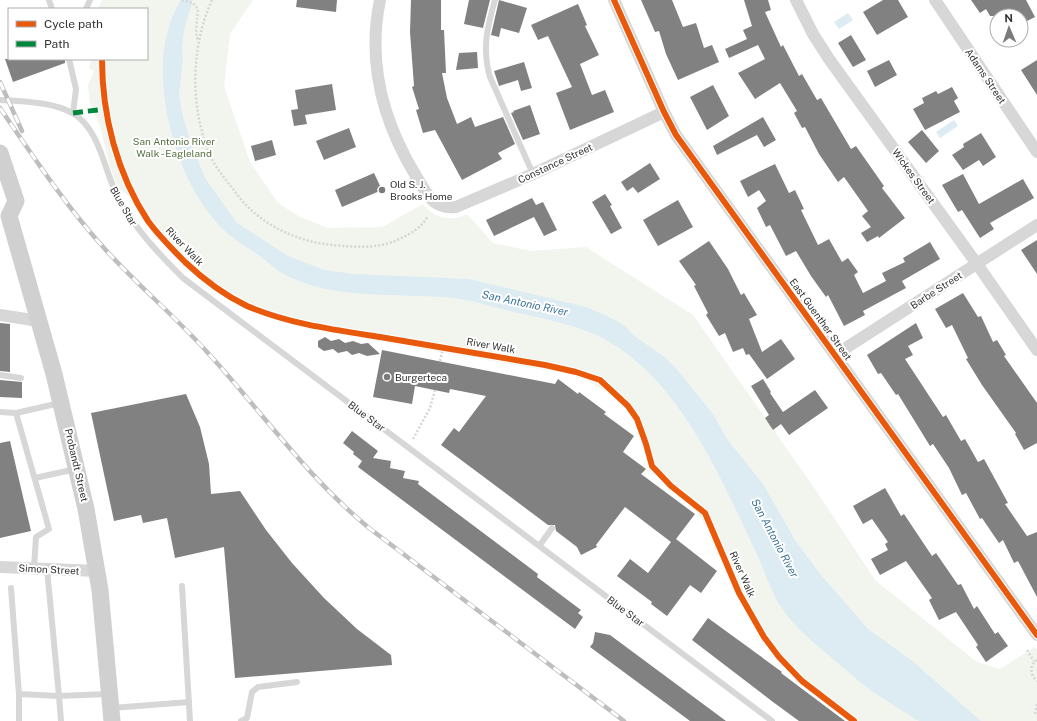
<svg xmlns="http://www.w3.org/2000/svg" width="1037" height="721" viewBox="0 0 1037 721" font-family="'Public Sans',sans-serif">
	<style>
		.green { fill: #f1f5ed }
		.water { fill: #ddebf3 }
		.building { fill: #818181 }
		.lines { fill: none; stroke-linecap: round; stroke-linejoin: round }
		.path { stroke: #d6d6d6; stroke-width: 2.5; stroke-dasharray: 2 2; stroke-linecap: butt }
		.lane { stroke: #d7d7d7; stroke-width: 6 }
		.street { stroke: #d7d7d7; stroke-width: 12 }
		.secondary { stroke: #d0d0d0; stroke-width: 17 }
		.rail-casing { stroke: #bebebe; stroke-width: 4.5 }
		.rail { stroke: #fff; stroke-width: 3; stroke-dasharray: 9; stroke-linecap: butt }
		.quiet { stroke: #00873e; stroke-width: 5; stroke-dasharray: 10 5; stroke-linecap: butt }
		.cycleway-casing { stroke: #fff; stroke-width: 8 }
		.cycleway { stroke: #e8590c; stroke-width: 6 }
		.poi-dot { fill: #7a7a7a; stroke: #fff; stroke-width: 1.5 }
		.labels { text-anchor: middle; dominant-baseline: central; stroke-width: 4; stroke-linejoin: round; paint-order: stroke }
		.street-label { font-size: 10px; fill: #333; stroke: #fff }
		.park-label { font-size: 10px; fill: #56703f; stroke: #fff }
		.poi-label { font-size: 10px; fill: #333; stroke: #fff; text-anchor: start }
		.water-label { font-size: 11px; font-style: italic; fill: #3f7597; stroke: #fff }
	</style>
	<rect width="100%" height="100%" fill="#fff"/>
	<path class="green" d="M102 0H253L230 34 224 86 250 162 278 203 300 217 328 228 382 227 423 204C434 219 451 222 467 214L493 243 531 251 586 247 693 315 817 492 875 580 977 662 1000 669 1035 647 1037 650V721H849L792 675 763 644 743 608 702 519C689 500 667 488 652 470 644 459 643 444 639 432 629 403 597 382 568 374L307 329 281 322 253 311 229 299 211 288 184 265 155 234 134 200 118 188 109 164 100 126 90 104 88 85 94 71 89 68 92 59H147V9H98Z"/>
	<path class="water" d="M181 0H193L184 30 182 48 183 58 179 95 183 117 192 146 205 178 237 223 288 256 324 270 354 274 469 279 586 307 607 316 625 326 633 335 663 356 675 367 713 414 727 439 763 484 795 540 820 574 868 629 911 660 981 721C967 721 953 721 938 721 933 721 925 721 920 721 915 720 909 714 904 712 887 701 869 690 854 677 829 654 797 633 779 604 769 587 763 566 754 548 720 476 680 382 608 341 576 323 536 318 502 309 486 305 471 300 454 298 396 292 333 302 280 272 273 267 267 261 261 257 249 248 237 242 226 232 198 206 180 167 171 131 160 89 157 38 181 0Z
		M848 13 853 20 839 29 834 22Z
		M954 120 958 126 940 138 936 132Z"/>
	<path class="building" d="M297 0H337L336 12 296 7Z
		M411 0H441V30H444L446 73H442L447 98 457 124 471 117 475 127 503 117 515 144 498 153 502 159 462 180 435 130 423 133 416 110 419 109 412 87 414 86 410 32Z
		M469 0H490L483 28 464 24Z
		M499 0 527 8 519 33 501 28 499 37 491 35Z
		M641 0H672L683 27 696 23 704 48 712 45 719 62 678 80 666 54 659 31 655 32Z
		M744 0H768L771 10 765 12 781 47 783 45 799 76 802 74 817 100 821 98 851 149 856 146 884 186 882 188 905 218 879 238 878 236 867 242 861 233 871 227 862 216 868 211 844 177 838 182 819 154 805 127 802 128 794 113 797 111 780 83 755 99 738 73 765 59 758 45 729 58 725 49 747 39 743 30 752 26Z
		M883 0H898L908 17 877 35 863 12Z
		M971 0H1026L1035 17 1021 24V16H990L986 9 980 13Z
		M578 4 587 25 585 26 599 55 580 64 592 95 605 90 614 112 570 130 556 93 572 87 548 36 538 40 531 25Z
		M851 35 866 60 853 67 838 43Z
		M477 52 478 68 456 70 459 53Z
		M5 59H65V63L13 82Z
		M889 60 897 75 875 87 867 71Z
		M1037 60V95L1021 70Z
		M524 62 532 88 521 91 518 80 499 86 494 71Z
		M332 84 336 110 305 115 307 124 294 126 291 110 298 109 295 90Z
		M713 85 729 116 707 130 690 97Z
		M952 87 958 98 954 101 960 112 925 130 913 109 924 103 922 98 936 91 938 94Z
		M530 105 540 134 523 140 511 113 514 112 513 111Z
		M763 117 776 140 764 147 757 135 717 155 713 146Z
		M349 128 356 147 324 160 316 141Z
		M922 130 939 151 926 163 908 142Z
		M981 133 996 157 983 166 979 160 963 170 952 155 964 147 963 144Z
		M272 140 276 155 255 161 251 146Z
		M650 163 660 179 638 193 633 187 627 191 621 182Z
		M775 164 789 193 795 190 804 209 801 210 818 245 829 239 842 262 848 258 858 272 854 275 863 293 886 281 882 273 905 262 903 258 930 242 940 259 902 281 906 288 863 311 865 315 844 326 828 295 826 297 811 276 796 251 786 256 770 225 766 227 757 208 766 201 759 190 748 197 740 181Z
		M374 173 382 190 342 207 335 190Z
		M963 174 979 204 1023 179 1034 198 990 223 994 229 980 238 962 210 958 212 942 185Z
		M605 194 612 205 610 206 622 228 611 234 592 202Z
		M532 198 536 205 543 202 557 230 544 236 534 217 494 236 486 220Z
		M678 200 693 227 658 246 643 220Z
		M1037 240V274L1021 250Z
		M709 241 728 269 741 295 744 293 757 315 749 319 762 352 781 339 795 359 767 379 749 354 746 355 743 348 733 352 725 333 719 336 706 315 708 313 694 286 696 285 679 261Z
		M963 293 978 317 981 316 993 342 997 340 1006 355 1004 356 1037 403V443L1024 450 1015 434 1016 433 982 385 966 359 968 358 952 325 946 328 935 309Z
		M0 323 10 324V372L0 371Z
		M916 323 923 338 908 346 913 355 905 359 943 417 946 415 961 441 965 439 978 462 984 459 1008 503 1005 504 1027 536 1037 532V597L1018 561 1014 563 1003 540 999 543 982 518 980 519 966 493 962 495 949 468 933 444 930 446 898 394 896 395 881 373 878 374 867 355Z
		M325 337 331 341 339 339 345 343 353 341 361 344 368 343 380 354 367 356 359 353 352 355 347 351 338 353 333 349 324 351 318 347V341Z
		M382 350 555 384 558 379 578 394 579 392 606 412 604 414 634 436 623 452 646 469 641 474 695 514 676 539 717 571 701 593 690 585 667 616 651 604 652 602 617 576 630 559 648 573 671 542 625 507 596 545 597 547 581 555 577 547 556 531 555 525H548L441 445 454 428 459 432 486 396 450 389 449 393 415 386 412 404 373 397Z
		M763 379 771 392 770 393 783 412 815 390 828 408 789 435 781 424 773 430 765 418 769 415 751 386Z
		M0 380 22 382V398L0 397Z
		M186 394 200 427 209 464 211 494 240 491 266 530 292 563 324 598 357 629 391 655 392 665 235 678 224 547 175 558 167 518 143 523 141 515 114 521 91 413Z
		M352 431 378 451 373 458 391 461 390 468 405 471 403 478 419 481 418 484 538 574 537 577 581 610 578 613 583 617 575 629 358 467 362 461 353 454 354 452 343 443Z
		M10 441 31 531 0 538V443Z
		M885 488 901 516 904 514 932 556 936 553 958 585 961 584 974 609 977 606 995 634 998 632 1008 646 986 662 976 647 978 645 956 612 939 620 929 600 932 598 906 561 880 575 871 559 888 550 885 544 888 542 872 519 863 524 853 506Z
		M708 618 782 672 781 673 845 721H799L773 702 692 640Z
		M595 632 610 635 726 721H690L590 647 593 643Z"/>
	<g class="lines">
		<path class="path" d="M182 0 193 3 198 9 196 30 197 38 200 39
			M212 0C192 44 190 99 206 145 210 160 220 172 229 184 235 191 240 199 246 205 268 228 301 242 332 245 354 247 375 249 395 241 408 235 421 229 428 216
			M440 361 443 348
			M413 439 430 408 435 390
			M1027 650 1034 661
			M1037 660C1029 665 1030 675 1037 681
			M1035 714 1037 704"/>
		<path class="lane" d="M49 0 52 9
			M495 0C487 27 482 50 490 77L533 174
			M86 9 90 0
			M69 59 76 89 73 113
			M0 100C21 101 56 102 74 114 102 132 104 174 120 201 137 231 159 254 183 278L772 721
			M0 375 21 378
			M0 412 16 413
			M35 478 76 469
			M540 545 552 528
			M34 568 36 537 49 529 16 413 60 403
			M47 569 59 696 108 694
			M182 586 190 721
			M11 588 19 694 59 696 61 721
			M112 708 189 702
			M19 721V694
			M241 721 247 718 252 692 258 687 297 682"/>
		<path class="street" d="M380 0C367 63 383 122 416 176 427 193 432 210 456 207L533 174 664 112
			M614 0 664 112 676 135 1037 635
			M796 0 813 34 829 59 977 264 1037 350
			M935 0 1037 152
			M0 315 39 321
			M835 355 1037 225
			M0 567 97 571"/>
		<path class="secondary" d="M0 153 16 201 9 216 54 374 86 509 100 590 112 721"/>
		<defs>
			<path id="rail" d="M0 82 22 131
				M0 108C33 156 65 205 104 248 137 285 175 316 208 353 262 412 307 477 369 528L624 721"/>
		</defs>
		<use href="#rail" class="rail-casing"/>
		<use href="#rail" class="rail"/>
		<path class="quiet" d="M73 113 105 109"/>
		<defs>
			<path id="cycleway" d="M614 0 664 112 676 135 1037 635
				M102 59C102 115 117 174 148 221 159 236 172 249 185 262 203 279 224 295 247 306 289 324 335 330 380 337 435 346 490 356 545 365L576 372 600 380 628 406 637 419 646 444 652 466 671 486 705 513 739 593 764 637 779 657 802 681 854 721"/>
		</defs>
		<use href="#cycleway" class="cycleway-casing"/>
		<use href="#cycleway" class="cycleway"/>
	</g>
	<g class="poi-dot">
		<circle cx="382" cy="190" r="4"/>
		<circle cx="387" cy="377" r="4"/>
	</g>
	<g class="labels">
		<g class="street-label">
			<text transform="translate(986 76) rotate(56)">Adams Street</text>
			<text transform="translate(555 163) rotate(-25)">Constance Street</text>
			<text transform="translate(914 176) rotate(54)">Wickes Street</text>
			<text transform="translate(124 206) rotate(60)">Blue Star</text>
			<text transform="translate(185 246) rotate(46)">River Walk</text>
			<text transform="translate(936 290) rotate(-33)">Barbe Street</text>
			<text transform="translate(821 319) rotate(54)">East Guenther Street</text>
			<text transform="translate(491 345) rotate(10)">River Walk</text>
			<text transform="translate(367 416) rotate(37)">Blue Star</text>
			<text transform="translate(77 465) rotate(77)">Probandt Street</text>
			<text transform="translate(49 569) rotate(3)">Simon Street</text>
			<text transform="translate(743 574) rotate(66)">River Walk</text>
			<text transform="translate(626 611) rotate(37)">Blue Star</text>
		</g>
		<g class="park-label">
			<text x="174" y="141">San Antonio River<tspan x="174" dy="12">Walk - Eagleland</tspan></text>
		</g>
		<g class="poi-label">
			<text x="390" y="184">Old S. J.<tspan x="390" dy="12">Brooks Home</tspan></text>
			<text x="395" y="377">Burgerteca</text>
		</g>
		<g class="water-label">
			<text transform="translate(525 303) rotate(12)">San Antonio River</text>
			<text transform="translate(775 538) rotate(62)">San Antonio River</text>
		</g>
	</g>
	<rect x="8" y="8" width="140" height="52" fill="#ffffff" stroke="#adadad"/>
	<rect x="16" y="21" width="20" height="6" fill="#e8590c" stroke="#adadad"/>
	<text x="44" y="28" font-size="12" fill="#333333">Cycle path</text>
	<rect x="16" y="41" width="20" height="6" fill="#00873e" stroke="#adadad"/>
	<text x="44" y="48" font-size="12" fill="#333333">Path</text>
	<g transform="translate(1009 28) rotate(358)"><circle r="19" fill="#ffffff" stroke="#adadad"/>
	<path d="M0-3L7 15L0 10L-7 15Z" fill="#7a7a7a"/>
	<text y="-6" font-size="11" font-weight="bold" text-anchor="middle" fill="#333333">N</text>
	</g>
</svg>
